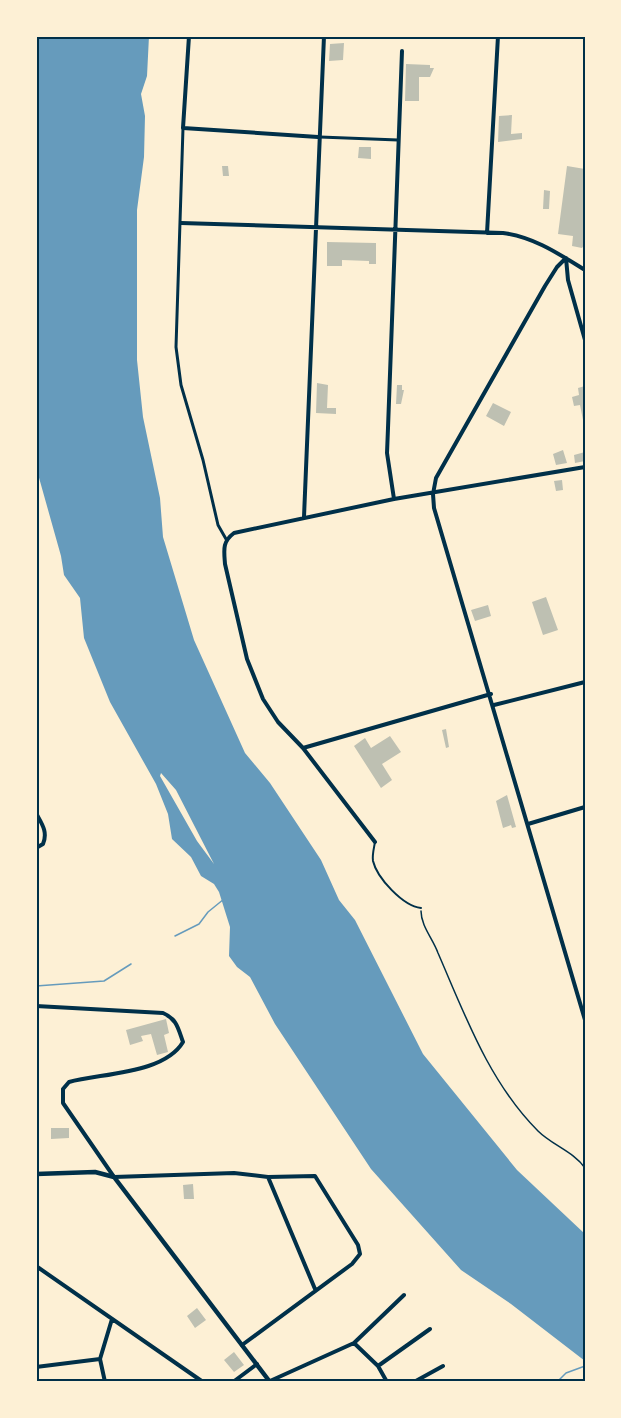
<svg xmlns="http://www.w3.org/2000/svg" width="621" height="1418" viewBox="0 0 621 1418" font-family="Manrope,sans-serif">
	<style>
		.water { fill: #669bbc; fill-rule: evenodd }
		.lines { fill: none; stroke-linecap: round; stroke-linejoin: round }
		.stream { stroke: #669bbc; stroke-width: 1.5 }
		.building { fill: #bec0b2 }
		.path { stroke: #003049; stroke-width: 1.5 }
		.service { stroke: #003049; stroke-width: 2 }
		.pedestrian { stroke: #003049; stroke-width: 3 }
		.minor { stroke: #003049; stroke-width: 4 }
		.tertiary { stroke: #003049; stroke-width: 4.5 }
		.neatline { fill: none; stroke: #003049; stroke-width: 2 }
	</style>
	<rect width="100%" height="100%" fill="#fdf0d5"/>
	<path class="water" d="M36 36H149L147 76 141 94 145 116 144 157 137 210V360L143 417 160 498 163 537 194 640 245 753 270 783 321 860 339 900 355 920 423 1054 517 1170 585 1234V1361L511 1304 461 1270 371 1169 275 1024 250 977 237 967 229 956 230 927 219 892 214 884 201 876 191 857 172 839 168 814 156 784 110 702 84 638 80 598 64 575 61 556 36 467ZM161 773 176 790 214 864 197 841 160 776Z"/>
	<g class="lines">
		<path class="stream" d="M175 936 199 924 208 912 224 899
			M36 986 104 981 131 964
			M557 1382 566 1373 585 1366"/>
	</g>
	<path class="building" d="M344 43 343 60 329 61 330 44Z
		M406 64 430 65V68H434L430 77H419V101H405Z
		M512 115 511 134 522 133V139L498 142 499 116Z
		M359 147H371V159L358 158Z
		M222 166H228L229 176H223Z
		M567 166 585 169V244L582 248 572 246 573 236 558 234Z
		M544 190 550 191 549 209H543Z
		M327 242 376 243V264H369V261L342 260V266H327Z
		M317 383 328 385 327 408H336V414L316 413Z
		M397 385H402V390H404L401 404H396Z
		M585 386V419L583 420 580 405 574 406 572 397 579 395 578 388Z
		M493 403 511 412 504 426 486 416Z
		M563 450 567 463 556 465 553 454Z
		M585 452V461L575 463 574 455Z
		M562 480 563 490 556 491 554 481Z
		M546 597 558 630 543 635 532 602Z
		M488 605 491 616 475 621 471 610Z
		M446 729 449 747 446 748 442 730Z
		M390 736 401 752 382 764 392 780 381 788 354 746 365 738 371 748Z
		M507 795 516 827 512 828 511 825 503 828 496 801Z
		M166 1019 169 1033 164 1035 168 1052 157 1055 151 1034 141 1036 143 1041 130 1045 126 1030Z
		M51 1128H69V1138L51 1139Z
		M193 1184 194 1199H184L183 1185Z
		M197 1308 206 1320 195 1328 187 1316Z
		M234 1352 244 1365 234 1372 224 1360Z"/>
	<g class="lines">
		<path class="path" d="M421 911C421 926 433 939 438 953 465 1015 489 1082 538 1131 552 1145 574 1152 585 1168"/>
		<path class="service" d="M375 842C374 848 372 855 373 861 377 878 403 906 421 908"/>
		<path class="pedestrian" d="M183 128 176 347 181 385 203 460 218 525 226 539
			M320 137 398 140"/>
		<path class="minor" d="M189 36 183 128 318 137
			M181 223 503 233C534 237 559 254 585 270
			M487 233 498 36
			M566 258 557 267 545 286 436 478 433 494 434 508 585 1020
			M566 258 568 280 585 340
			M394 499 387 453 388 428 402 51
			M304 517 324 36
			M494 705 585 682
			M303 748 491 694
			M36 813C42 824 48 832 43 844L36 848
			M528 824 585 807
			M375 842 303 748 278 722 263 699 247 659 225 564C224 550 222 542 234 533L394 499 585 467
			M36 1006 163 1013C177 1019 178 1028 183 1042 164 1074 102 1073 69 1082L63 1089V1103L114 1177 234 1173 268 1177 315 1176 358 1245 360 1254 352 1264 242 1345
			M268 1177 315 1289
			M36 1266 203 1382
			M354 1343 378 1366 387 1382
			M378 1366 430 1329
			M36 1367 100 1359
			M270 1381 354 1343 404 1295
			M105 1382 100 1359 112 1319
			M233 1382 257 1364
			M414 1382 443 1366"/>
		<path class="tertiary" d="M36 1174 95 1172 114 1177 270 1382"/>
	</g>
	<rect width="621" height="1418" fill="none" stroke="#fdf0d5" stroke-width="75"/>
	<rect x="38" y="38" width="546" height="1342" class="neatline"/>
</svg>
